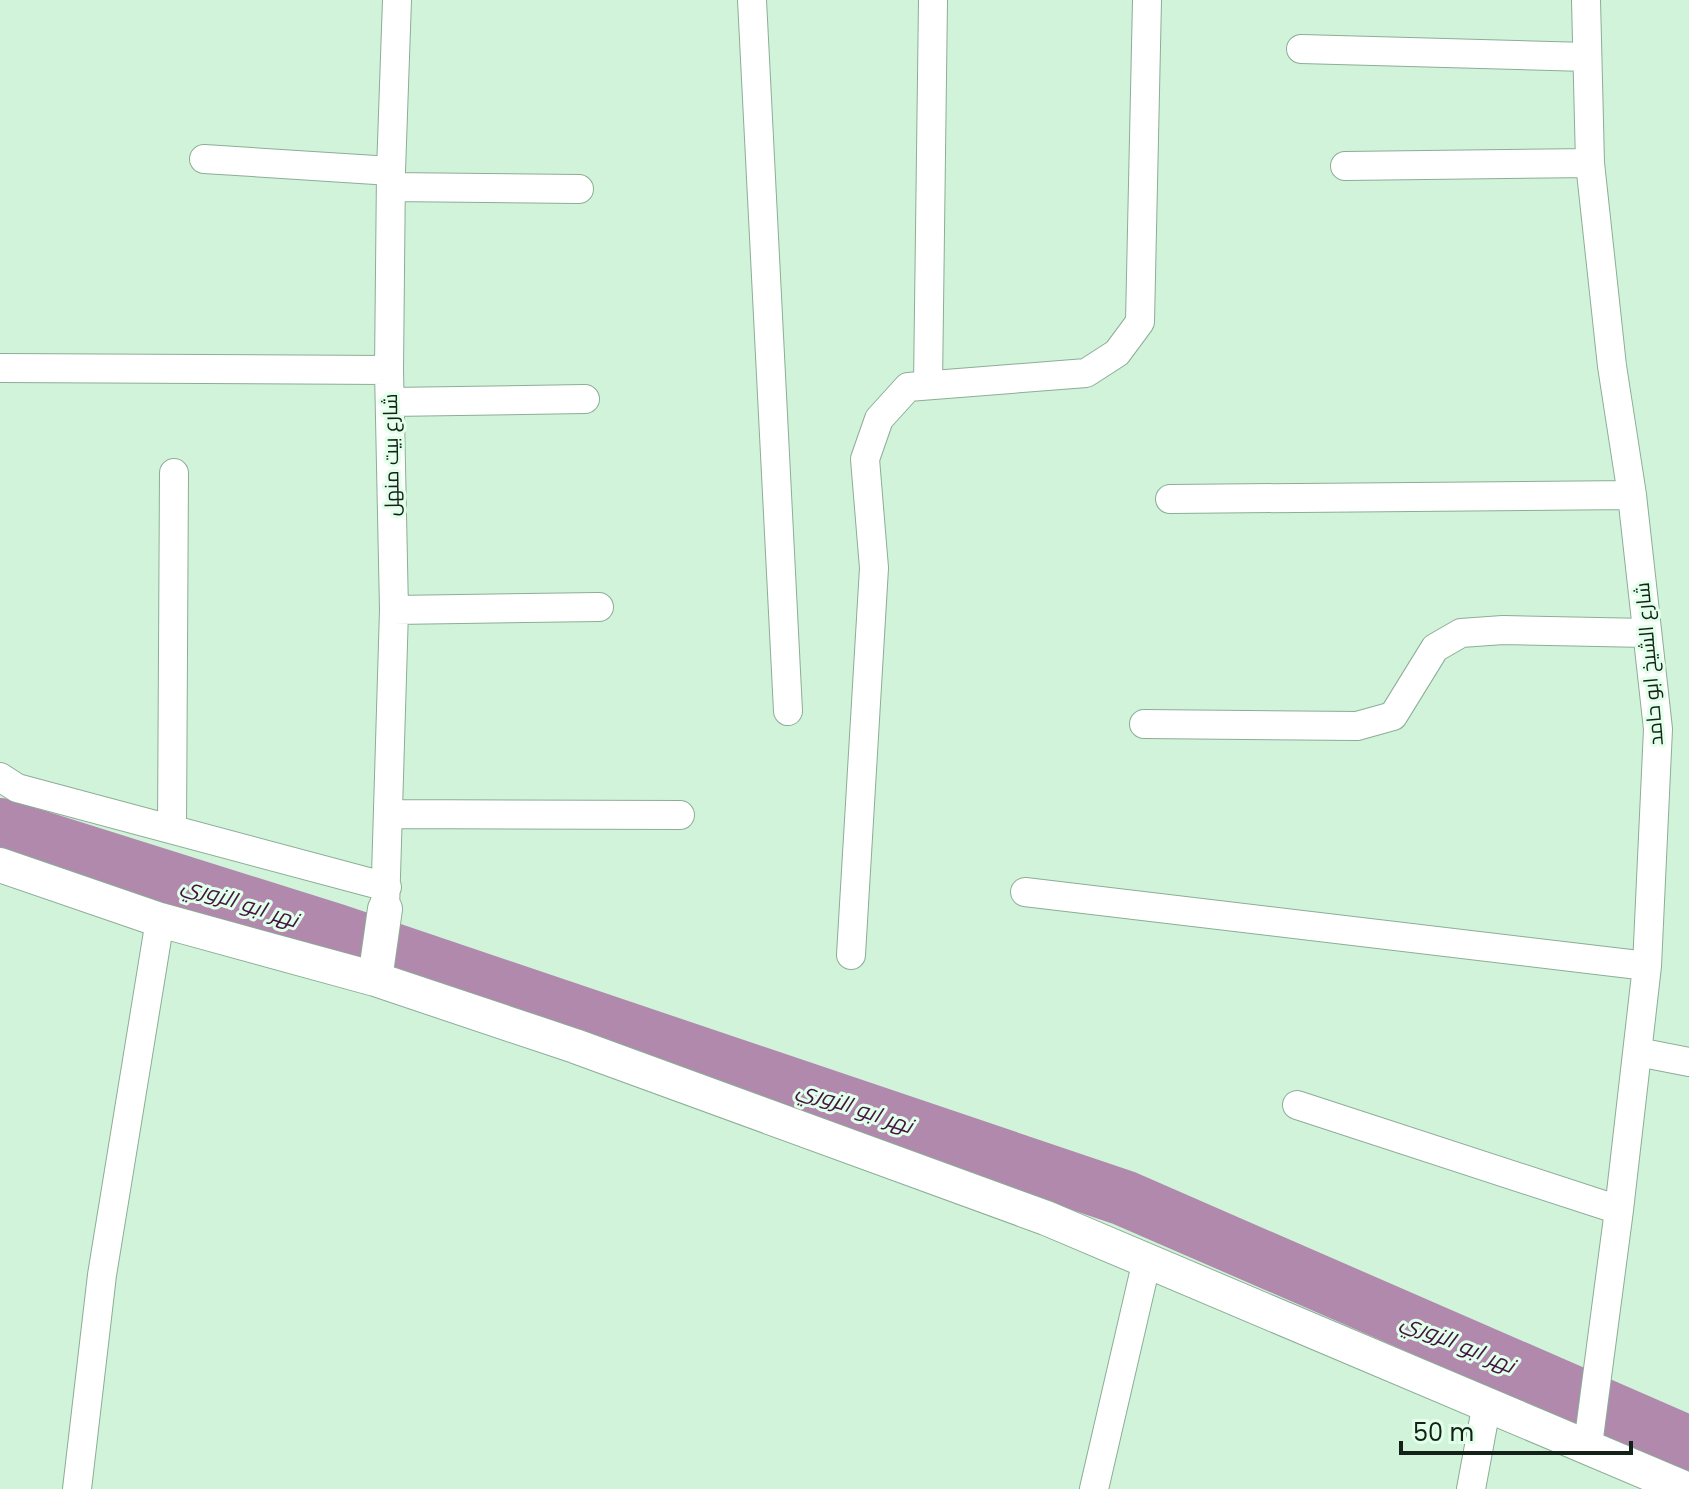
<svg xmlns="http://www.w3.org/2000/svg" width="1689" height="1489" viewBox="0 0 1689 1489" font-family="Poppins,Cairo,sans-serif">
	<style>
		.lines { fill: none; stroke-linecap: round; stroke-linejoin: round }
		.river { stroke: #b089ad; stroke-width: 56 }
		.minor-casing { stroke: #8cad96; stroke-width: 30 }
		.tertiary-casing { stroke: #8cad96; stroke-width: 36 }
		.minor { stroke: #fff; stroke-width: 28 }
		.tertiary { stroke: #fff; stroke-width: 34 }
		.labels { text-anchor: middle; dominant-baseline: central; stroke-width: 6; stroke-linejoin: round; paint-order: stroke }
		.street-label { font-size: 20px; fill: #142118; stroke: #e2ffea }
		.water-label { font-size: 22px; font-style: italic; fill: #441342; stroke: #e2ffea }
	</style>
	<rect width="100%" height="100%" fill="#d0f3da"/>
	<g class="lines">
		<path class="river" d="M0 826 337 932 1124 1198 1689 1444"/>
		<defs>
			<path id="minor" d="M752 0 788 711
				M1586 0 1590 163 1612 366 1632 495 1658 729 1647 966 1619 1210 1588 1445
				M1301 49 1587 57
				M204 159 391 171
				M1345 166 1590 163
				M391 187 579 189
				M0 368 389 370
				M928 385 933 0
				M390 402 585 399
				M1170 499 1632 495
				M394 610 599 607
				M1144 724 1357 726 1393 716 1435 648 1461 633 1503 630 1647 633
				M0 777 17 788 387 887
				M388 814 680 815
				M172 829 174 473
				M1025 892 1647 966
				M385 909 394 610 389 370 391 171 397 0
				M851 955 874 568 865 459 879 419 908 387 1086 373 1117 353 1140 322 1147 0
				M1638 1052 1689 1062
				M1297 1105 1619 1210
				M77 1489 102 1275 160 920
				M1094 1489 1147 1260
				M1471 1489 1487 1403"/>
			<path id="tertiary" d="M0 865 160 920 375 979 575 1046 1046 1218 1686 1489
				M375 979 385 909"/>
		</defs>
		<use href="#minor" class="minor-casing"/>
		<use href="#tertiary" class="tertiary-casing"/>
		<use href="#minor" class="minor"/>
		<use href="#tertiary" class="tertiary"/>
	</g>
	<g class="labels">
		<g class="street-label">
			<text transform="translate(391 455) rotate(-91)">شارع بيت منهل</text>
			<text transform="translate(1649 664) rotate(-95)">شارع الشيخ ابو حامد</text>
		</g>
		<g class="water-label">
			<text transform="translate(240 902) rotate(18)">نهر ابو الزوري</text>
			<text transform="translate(855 1107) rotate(19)">نهر ابو الزوري</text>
			<text transform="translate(1458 1343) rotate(23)">نهر ابو الزوري</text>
		</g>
	</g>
	<path d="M1401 1441v12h230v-12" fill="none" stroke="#142118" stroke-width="4"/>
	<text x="1413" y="1441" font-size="24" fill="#142118" stroke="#e2ffea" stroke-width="6" paint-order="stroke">50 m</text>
</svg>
